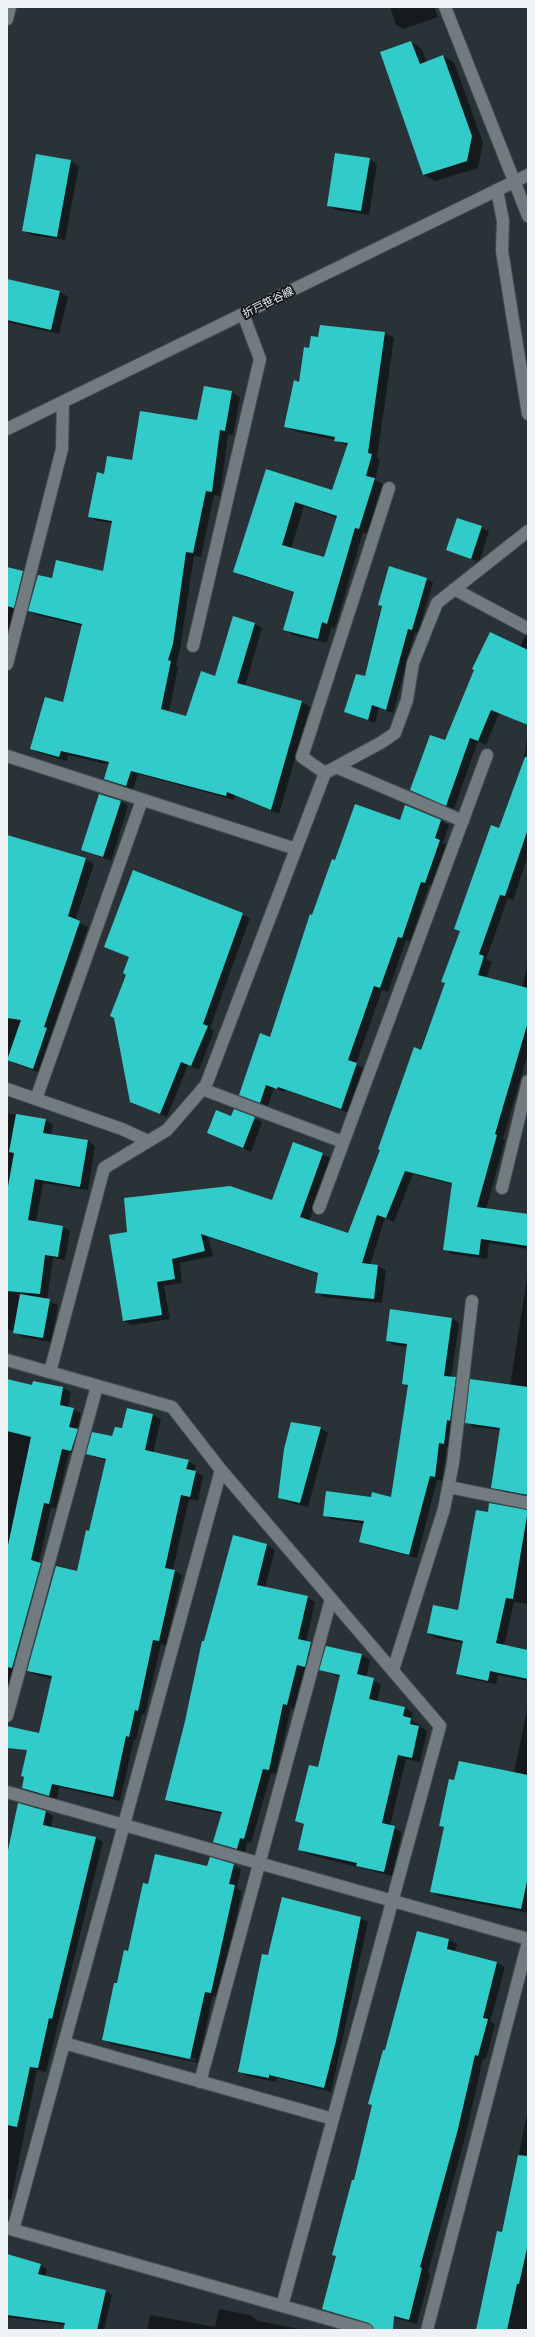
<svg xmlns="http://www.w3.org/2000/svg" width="535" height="2337" viewBox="0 0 535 2337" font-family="Poppins,'Noto Sans JP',sans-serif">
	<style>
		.shadow { fill: #0007; fill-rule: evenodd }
		.building { fill: #31ccc9; fill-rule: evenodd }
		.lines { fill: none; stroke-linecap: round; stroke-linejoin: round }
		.minor-casing { stroke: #474e51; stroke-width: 14 }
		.tertiary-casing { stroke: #474e51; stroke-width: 14 }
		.secondary-casing { stroke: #474e51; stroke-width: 14 }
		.minor { stroke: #727c80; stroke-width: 12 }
		.tertiary { stroke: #727c80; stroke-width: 12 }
		.secondary { stroke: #727c80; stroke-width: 12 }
		.labels { text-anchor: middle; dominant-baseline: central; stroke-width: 4; stroke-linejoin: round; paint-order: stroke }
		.street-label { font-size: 11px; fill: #edf2f5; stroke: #15191b }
	</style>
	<rect width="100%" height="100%" fill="#293236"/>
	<path class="shadow" d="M390 7H434L438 17 404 29 396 25Z
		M411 42 422 49 427 62 442 56 454 62 483 143 478 168 435 181 424 175 381 53Z
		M369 159 377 164 369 215 336 210 328 206Z
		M71 161 79 166 65 240 31 235 23 230Z
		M7 280 60 292 68 297 59 334 7 322Z
		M385 333 394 338 377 458 380 460 375 480 383 484 368 534 363 532 335 628 331 627 327 643 293 635 285 630 295 593 242 576 234 571 266 470 333 491 348 446 335 440 294 431 285 426 310 349 319 338ZM304 506 338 518 325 559 291 549Z
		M204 387 232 392 240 397 233 435 228 434 220 496 214 495 201 557 194 556 180 649 176 665 178 667 169 712 187 717 255 624 262 628 245 686 302 702 310 707 279 814 235 795 234 800 138 774 133 790 105 779 110 765 68 755 67 761 39 753 32 749 64 703 82 626 37 615 29 611 52 579 103 572 112 523 97 521 89 516 105 475 133 461 198 421Z
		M481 527 489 532 479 562 448 550Z
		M390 567 433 582 418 633 415 632 393 713 379 708 375 723 345 712 365 677Z
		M7 568 30 576 21 611 14 610 7 635Z
		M525 636H528V725L499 713 486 745 478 741 454 809 412 790 446 741 520 647Z
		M528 731V856L513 900 508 898 486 959 492 962 486 979 522 988 528 961V1053L503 1139 505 1140 486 1209 528 1215V1249L489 1243 487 1259 452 1254 444 1249 453 1185 413 1174 394 1222 385 1218 370 1265 378 1266 386 1270 382 1303 324 1297 316 1292 318 1274 208 1237 213 1256 180 1263 182 1283 164 1286 170 1319 132 1325 123 1321 128 1233 273 1202 293 1143 331 1158 309 1221 349 1234 446 983 460 931 456 928 500 829 523 766Z
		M121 801 128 806 111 861 82 849Z
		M400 821H441L449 825 443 843 448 846 433 887 429 885 410 942 406 940 388 992 382 990 356 1064 364 1068 349 1113 286 1090 285 1092 274 1088 268 1106 248 1099 240 1094 271 1038 313 916 336 861Z
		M7 836 86 859 94 864 75 921 88 927 52 1032 55 1034 41 1073 16 1064 8 1059 9 1057 7 1056Z
		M133 871 250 918 210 1028 214 1031 199 1070 188 1065 167 1117 130 1101 127 975 130 958 105 946Z
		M7 1113 45 1120 53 1124 51 1135 88 1141 95 1146 88 1190 43 1183 36 1222 63 1227 70 1231 65 1260 53 1258 47 1300 58 1305 51 1342 22 1337 15 1331 7 1329Z
		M232 1117 254 1118 262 1122 251 1152 208 1133Z
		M528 1272V1498L500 1492 492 1487 501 1430 474 1427 466 1422 510 1386Z
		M452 1319 459 1323 451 1378 462 1382 451 1447H447L442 1481 437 1480 417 1558 367 1545 360 1541 365 1524 331 1519 324 1515 371 1499H391L409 1387 403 1383 408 1347 394 1345 387 1341Z
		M7 1380 33 1386 34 1382 63 1388 71 1392 68 1408 81 1413 77 1430 85 1434 79 1455 69 1453 56 1508 51 1507 39 1563 48 1568 7 1702Z
		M128 1409 153 1415 161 1419 153 1453 188 1461 196 1466 194 1471 203 1476 198 1501 189 1499 173 1570 182 1575 166 1645 161 1644 145 1714H142L136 1740 134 1739 120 1801 59 1787 57 1800 30 1792 23 1788 25 1778 22 1776 40 1734 52 1679 36 1675 28 1671 77 1572 90 1532 107 1461 87 1454 123 1430Z
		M320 1428 328 1433 308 1507 287 1502 279 1497Z
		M527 1511 528 1604 514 1602 504 1646 528 1651V1681L498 1675 496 1684 465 1678 457 1673 463 1643 436 1638 428 1633 459 1612 488 1513Z
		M233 1536 267 1545 275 1550 265 1588 307 1597 315 1602 306 1642 319 1648 313 1671 305 1669 295 1709 291 1708 276 1774 271 1773 251 1843 247 1842 245 1853 215 1842 222 1814 174 1804 166 1799 204 1642Z
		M362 1655 370 1660 366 1677 381 1684 377 1702 405 1708 413 1713 411 1719 427 1731 420 1762 406 1759 390 1826 402 1832 392 1876 307 1854 299 1849 305 1825 296 1821 319 1768 341 1677 321 1670Z
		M528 1704V1913L439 1896 431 1891 444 1828 440 1826 455 1781 514 1773Z
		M46 1812 53 1816 51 1828 96 1838 103 1842 46 2072 37 2070 11 2200 7 2199V1860Z
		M233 1865 241 1869 237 1888 242 1891 219 1997 213 1996 198 2063 111 2044 103 2039 118 1984 149 1885ZM110 2040 196 2059 195 2061 110 2042Z
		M360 1918 368 1922 331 2092 277 2078 276 2082 247 2076 239 2071 269 1956Z
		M417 1932 449 1940 457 1944 455 1952 497 1963 505 1967 490 2022 495 2024 486 2059H483L466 2134 428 2272 430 2274 417 2324 361 2309 355 2182Z
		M528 2110V2330H477L502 2234Z
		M7 2255 40 2265 47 2269 45 2277 105 2291 112 2295 104 2330H67L65 2325 7 2317Z
		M219 2309 250 2315 258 2321 305 2330H147L150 2315 215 2327Z"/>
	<path class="building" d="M411 41 420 64 443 55 472 136 467 161 423 175 380 52Z
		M335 153 370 158 361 211 327 206Z
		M36 154 71 160 57 237 22 231Z
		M7 279 60 291 51 330 7 320Z
		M320 325 385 332 368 453 372 454 366 476 375 478 359 529 355 528 327 624 322 622 318 639 283 630 294 592 233 572 266 469 332 490 348 443 334 441 335 437 284 427 294 380 299 382 304 347 309 348 311 336 318 337ZM295 502 337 516 324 557 282 545Z
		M204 386 232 391 225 431 220 430 212 492 206 491 193 553 186 552 173 644 168 660 171 661 161 709 186 716 201 671 215 676 233 616 255 623 237 683 302 701 271 810 227 792 226 796 131 771 126 786 104 779 109 762 61 751 59 757 30 749 45 697 63 702 82 624 28 611 38 575 52 578 56 560 103 571 112 521 88 517 97 472 104 474 107 456 132 460 140 411 197 420Z
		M457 518 482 526 471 559 446 550Z
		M389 566 427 578 412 630 408 629 386 710 372 705 368 720 344 712 356 674 365 676 382 606 378 605Z
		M7 567 23 571 14 608 7 606Z
		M490 632 528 650V725L491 710 478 741 470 738 446 806 410 790 430 735 445 740 474 670 472 669Z
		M525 757H528V829L505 896 500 895 479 954 484 956 478 975 528 988V1022L495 1134 497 1135 477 1207 528 1214V1246L481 1239 479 1255 443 1250 452 1183 405 1171 386 1218 377 1215 362 1263 378 1265 374 1299 315 1293 318 1273 201 1234 205 1251 172 1259 175 1279 157 1282 162 1315 123 1321 109 1235 127 1232 124 1198 230 1186 272 1200 293 1142 323 1153 300 1217 348 1233 380 1150 378 1149 414 1047 421 1050 445 983 441 982 460 931 454 929 491 825 499 828Z
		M99 794 121 801 103 857 81 850Z
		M355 804 400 820 405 805 441 820 435 838 440 840 425 883 421 882 402 938 398 937 380 988 374 986 348 1060 357 1063 341 1109 278 1087 277 1089 266 1085 260 1103 239 1095 260 1033 270 1037 310 914 312 915 332 859 335 860Z
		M7 835 86 858 68 916 80 921 44 1027 47 1028 33 1069 7 1060 21 1020 7 1018Z
		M133 870 243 913 203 1024 208 1026 191 1066 181 1062 160 1114 130 1102 114 1018 110 1016 126 975 123 973 129 957 104 947Z
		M234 1109 255 1117 243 1148 207 1133 216 1110 231 1116Z
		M16 1114 46 1119 43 1133 88 1140 80 1187 35 1179 28 1220 63 1226 58 1257 45 1255 40 1294 7 1291V1192L14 1153 9 1152Z
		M20 1294 50 1299 43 1338 13 1333Z
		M390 1309 452 1318 444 1376 456 1377 450 1421 447 1420 444 1444 439 1443 435 1477 430 1476 409 1555 359 1542 364 1521 323 1516 326 1491 371 1497 372 1492 391 1497 408 1385 402 1384 407 1344 386 1341Z
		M7 1379 32 1385 33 1381 63 1387 60 1405 74 1408 69 1427 78 1429 71 1451 62 1449 49 1504 44 1503 31 1560 41 1563 12 1668 7 1667V1550L31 1437 7 1431Z
		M470 1379 528 1387V1495L491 1488 500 1428 465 1423Z
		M127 1408 153 1414 145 1450 189 1460 186 1469 196 1471 190 1497 181 1495 165 1568 175 1570 159 1641 153 1640 138 1711 135 1710 129 1737 126 1736 113 1797 52 1784 49 1796 22 1788 24 1777 21 1776 27 1750 7 1748V1726L39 1733 52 1676 27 1671 56 1566 77 1571 86 1530 89 1531 106 1459 86 1454 92 1432 112 1436 115 1427 122 1428Z
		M291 1422 321 1427 300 1503 278 1498 284 1449Z
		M489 1503 528 1510 513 1599 506 1598 496 1643 528 1650V1679L490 1671 488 1681 456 1674 463 1641 427 1633 433 1605 458 1610 476 1510 488 1512Z
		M233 1535 267 1544 257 1585 308 1596 298 1639 311 1642 305 1667 297 1665 287 1705 283 1704 269 1770 263 1769 244 1839 240 1838 237 1849 213 1842 222 1812 165 1800 185 1721 202 1641H204Z
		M326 1646 362 1654 357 1674 374 1678 369 1699 405 1707 403 1716 411 1718 410 1724 419 1726 412 1758 398 1755 382 1823 395 1826 384 1872 356 1866 357 1863 298 1850 304 1824 295 1821 309 1765 318 1767 340 1675 319 1670Z
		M459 1761 528 1775V1877L521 1909 430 1892 444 1827 439 1826 449 1779 454 1780Z
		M18 1803 46 1811 43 1825 96 1837 52 2019 49 2018 38 2068 30 2067 17 2127 7 2125V1855Z
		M155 1854 207 1866 210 1857 234 1864 229 1884 235 1885 211 1993 205 1992 190 2059 102 2040 114 1983H117L124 1950 128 1951 143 1883 148 1884Z
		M282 1897 361 1917 336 2041 324 2088 269 2075V2078L238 2072 262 1954 268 1955Z
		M417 1931 449 1939 447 1949 497 1962 483 2018 488 2019 478 2056 475 2055 458 2129 420 2267 422 2268 409 2320 394 2316 393 2330H374L369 2323 322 2309 336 2256 332 2255 352 2180H354L372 2105 368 2104 383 2050H385Z
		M518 2155 528 2156V2244L519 2284H517L507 2330H476L497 2231 502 2232Z
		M7 2254 41 2264 38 2274 106 2290 97 2330H63L65 2323 7 2315Z"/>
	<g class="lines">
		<defs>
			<path id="minor" d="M445 7 528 216
				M497 190 503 221 502 251 528 414
				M454 589 527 628
				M193 646 260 359 243 314
				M7 664 62 449 63 402
				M7 756 296 849
				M336 767 463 821
				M325 773 302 757 389 488
				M7 1089 122 1129 148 1141
				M202 1089 343 1142
				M36 1099 142 800
				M502 1188 528 1081
				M319 1208 487 755
				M7 1360 172 1407 221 1470 440 1726 282 2306
				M50 1372 104 1168 167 1130 206 1085 325 773 382 742 395 733 407 700 413 663 437 603 528 531
				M449 1487 528 1503
				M393 1670 444 1509 453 1463 472 1301
				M7 1716 97 1386
				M7 1792 528 1939
				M64 2043 333 2119
				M200 2082 331 1599
				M7 2228 367 2330
				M13 2230 221 1470
				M427 2330 528 1942"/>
			<path id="tertiary" d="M7 19 10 7"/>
			<path id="secondary" d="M7 429 528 175"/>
		</defs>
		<use href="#minor" class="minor-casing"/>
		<use href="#tertiary" class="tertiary-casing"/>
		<use href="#secondary" class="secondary-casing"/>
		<use href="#minor" class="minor"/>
		<use href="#tertiary" class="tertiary"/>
		<use href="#secondary" class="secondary"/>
	</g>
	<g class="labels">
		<g class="street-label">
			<text transform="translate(268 302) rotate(-26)">折戸笹谷線</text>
		</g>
	</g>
	<rect width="535" height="2337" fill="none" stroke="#edf2f5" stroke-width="16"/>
</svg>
